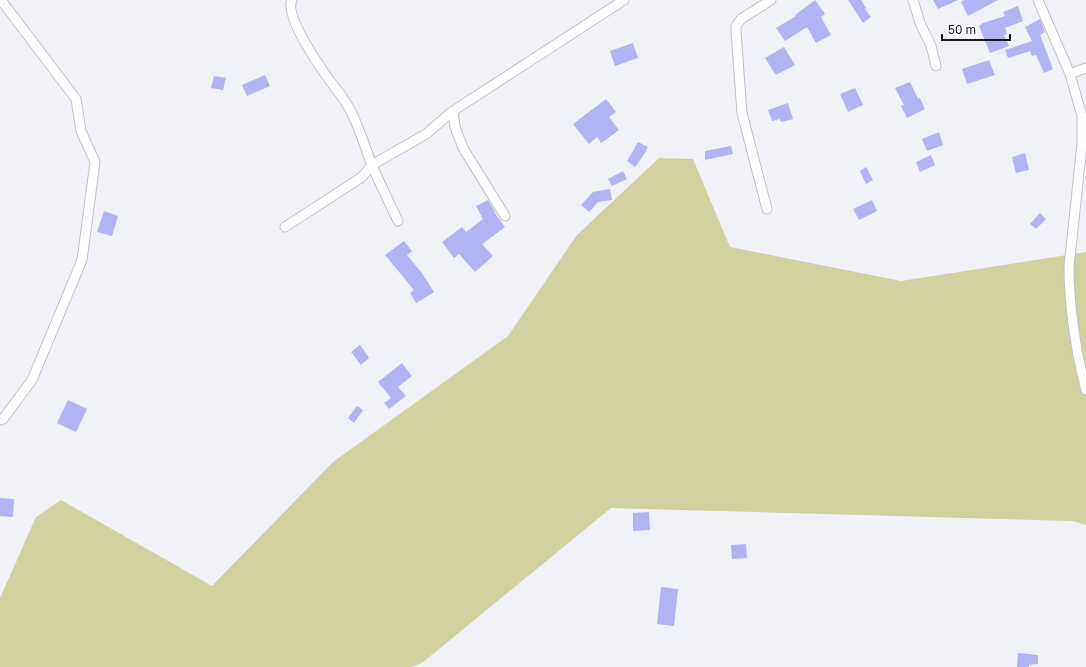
<svg xmlns="http://www.w3.org/2000/svg" width="1086" height="667" viewBox="0 0 1086 667" font-family="'Golos Text',sans-serif">
	<style>
		.green { fill: #d0d19e }
		.building { fill: #b2b3f2 }
		.lines { fill: none; stroke-linecap: round; stroke-linejoin: round }
		.street-casing { stroke: #c0c0c6; stroke-width: 11 }
		.street { stroke: #fff; stroke-width: 9 }
	</style>
	<rect width="100%" height="100%" fill="#f1f1f8"/>
	<path class="green" d="M659 158 693 159 730 247 901 281 1086 252V525L1073 521 611 508 422 663 412 667H0V598L36 517 61 500 212 586 333 462 508 336 577 235Z"/>
	<path class="building" d="M815 0 825 14 821 17 831 35 816 43 807 27 785 41 776 28 796 16 795 15Z
		M848 0H861L866 8 865 9 871 17 863 23Z
		M933 0H958L938 9Z
		M964 0H998L968 16 961 2Z
		M1018 6 1023 21 1005 28 1007 34 1004 35 1009 46 990 53 979 26 983 23 1005 16 1003 12Z
		M1040 19 1045 32 1040 35 1053 69 1044 73 1036 55 1032 56 1030 51 1008 58 1005 50 1032 41 1025 27Z
		M633 43 638 58 615 66 610 51Z
		M784 47 795 65 776 75 765 58Z
		M989 60 995 75 967 84 962 69Z
		M265 75 270 86 247 96 242 85Z
		M214 76 226 78 223 90 211 88Z
		M910 82 918 99 920 98 925 109 907 118 901 106 904 105 895 88Z
		M855 88 863 105 848 112 840 94Z
		M606 99 616 112 609 117 619 130 601 143 597 137 589 144 573 124Z
		M788 103 793 119 781 122 780 119 772 121 768 110Z
		M939 132 943 145 927 151 922 139Z
		M638 142 648 147 643 156 635 167 627 161Z
		M731 146 733 154 705 160V151Z
		M1025 153 1029 170 1016 173 1012 157Z
		M931 155 935 165 920 172 916 162Z
		M866 167 873 180 866 184 860 171Z
		M623 171 627 179 612 186 608 179Z
		M610 189 612 200 598 202 589 212 581 205 593 192Z
		M488 200 495 212H494L505 227 482 244 493 256 475 272 459 254 454 258 442 242 462 227 466 232 483 219 476 206Z
		M872 200 877 211 859 220 853 209Z
		M104 211 118 216 112 236 97 232Z
		M1040 213 1046 219 1036 229 1030 224Z
		M404 241 412 251 407 255 421 272 434 292 416 303 410 293 414 290 385 255Z
		M360 345 369 358 361 365 351 352Z
		M402 363 412 376 398 387 406 396 389 409 384 403 391 398 378 382Z
		M68 400 87 409 76 432 57 423Z
		M357 406 363 410 354 423 348 418Z
		M0 498 14 499 13 517 0 516Z
		M649 512 650 530 633 531V513Z
		M746 544 747 558 732 559 731 545Z
		M661 587 678 589 674 626 657 624Z
		M1018 653 1038 655V664L1029 665V667H1017Z"/>
	<g class="lines">
		<defs>
			<path id="street" d="M292 0C284 16 320 67 330 81 336 89 343 97 348 106 358 123 364 144 371 163 379 182 389 202 398 221
				M913 0 920 23 931 46 936 66
				M1038 0 1070 74 1082 116V144L1069 267C1069 305 1076 354 1086 390
				M1070 74 1086 68
				M453 111 455 127 463 148 505 216
				M767 209 742 113 736 32V26L741 19 771 0
				M285 227 362 177 372 165 426 134 453 111 624 0
				M0 420 3 419 32 380 82 260 95 162 81 131 76 99 1 0"/>
		</defs>
		<use href="#street" class="street-casing"/>
		<use href="#street" class="street"/>
	</g>
	<path d="M942 34v6h68v-6" fill="none" stroke="#171719" stroke-width="2"/>
	<text x="948" y="34" font-size="12" fill="#171719" stroke="#ffffff" stroke-width="3" paint-order="stroke">50 m</text>
</svg>
